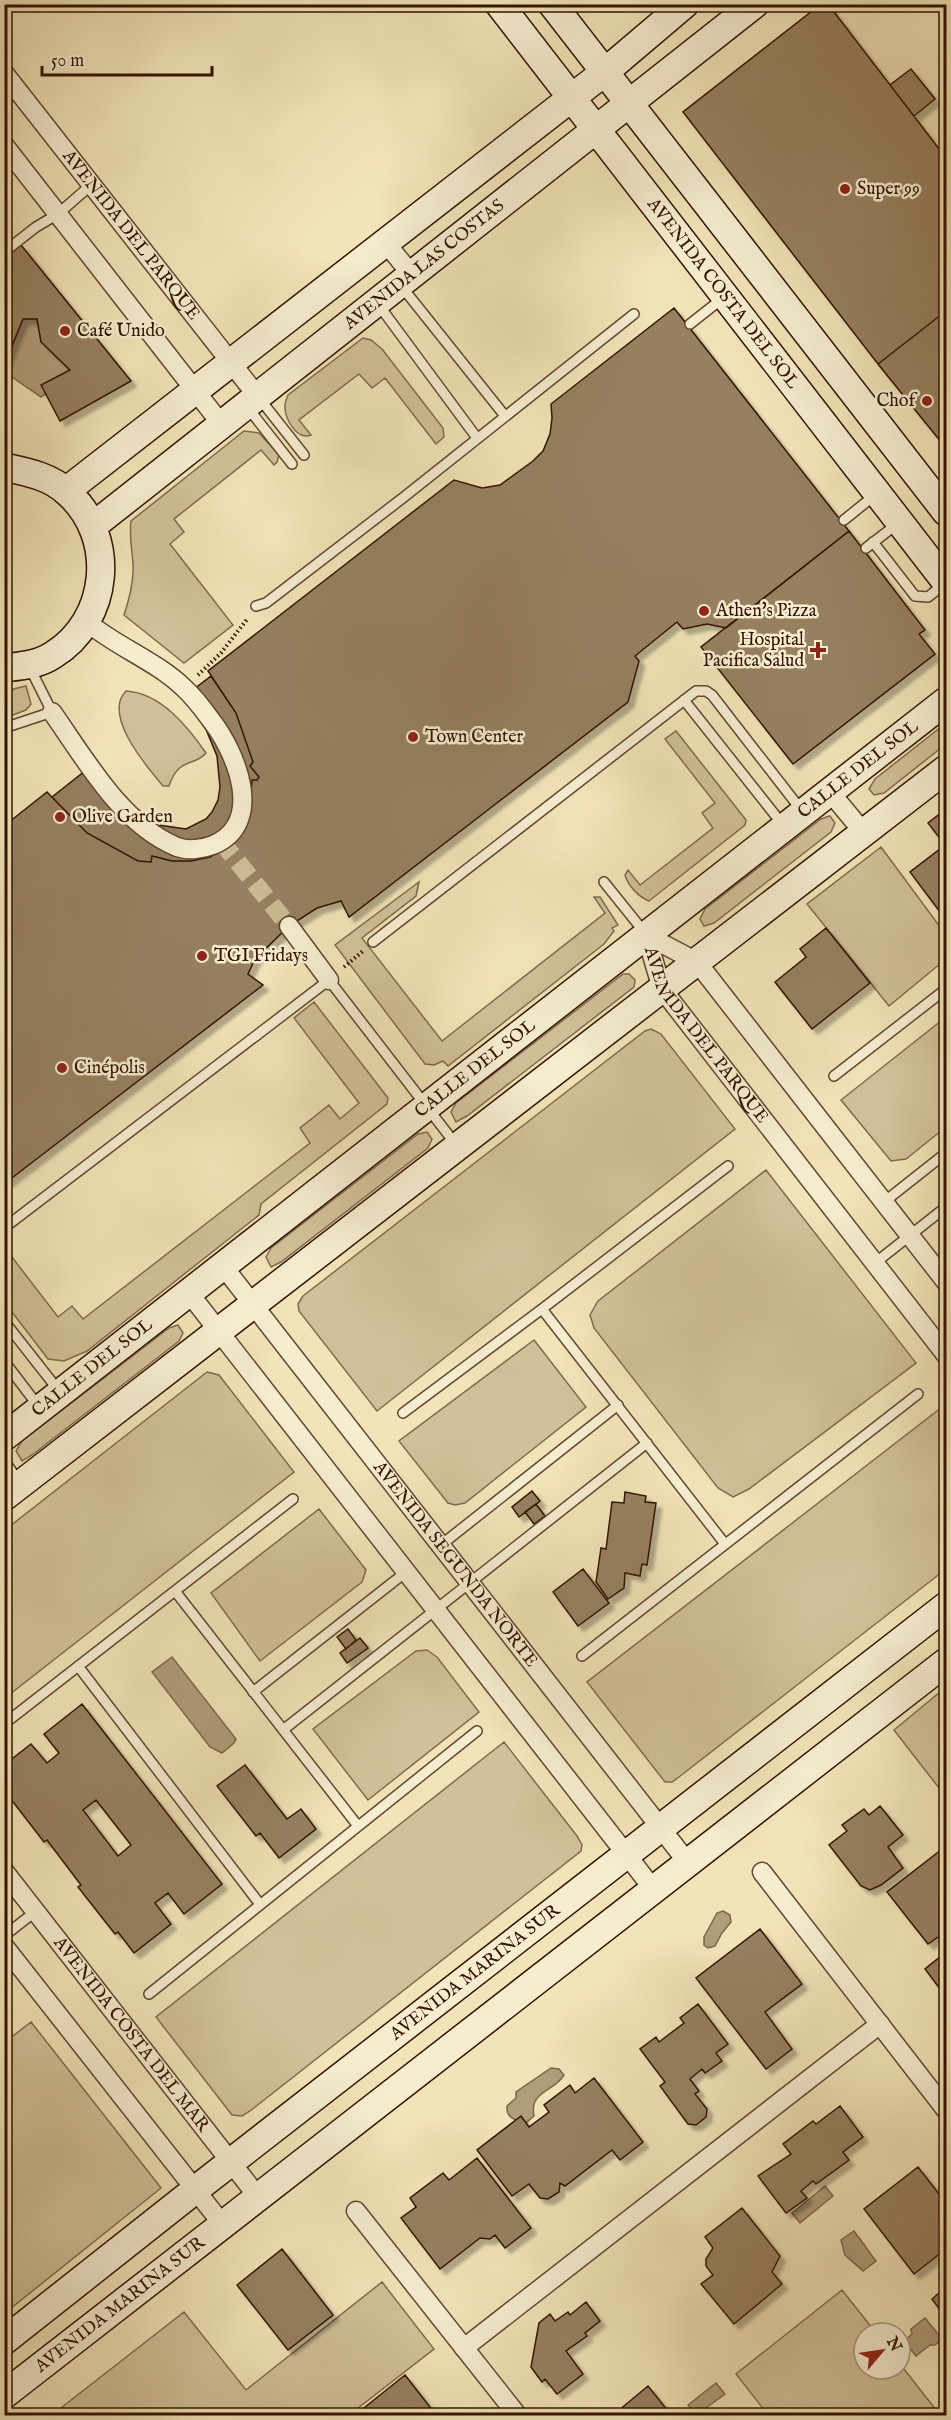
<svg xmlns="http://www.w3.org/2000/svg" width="951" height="2420" viewBox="0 0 951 2420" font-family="'IM FELL English',serif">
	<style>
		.green { fill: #d1c099; stroke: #826a4d; stroke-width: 1.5 }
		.water { fill: #b09d7a; stroke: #7e664a; stroke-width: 1.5 }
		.building { fill: #968060; stroke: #331301; stroke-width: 1.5; fill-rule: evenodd; filter: url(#shadow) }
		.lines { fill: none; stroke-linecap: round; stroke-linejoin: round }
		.street-tunnel { stroke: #cbba93; stroke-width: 18; stroke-dasharray: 18 9; stroke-linecap: butt }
		.lane-casing { stroke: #62472f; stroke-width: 12 }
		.street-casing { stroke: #62472f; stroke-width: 21 }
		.secondary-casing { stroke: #331301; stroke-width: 30 }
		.path { stroke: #331301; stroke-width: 4; stroke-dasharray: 1.5 3; stroke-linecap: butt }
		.lane { stroke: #f6edd1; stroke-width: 9 }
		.street { stroke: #f6edd1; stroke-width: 18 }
		.secondary { stroke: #f6edd1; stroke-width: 27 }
		.poi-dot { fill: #8f2418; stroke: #f6edd1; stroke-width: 2 }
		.labels { text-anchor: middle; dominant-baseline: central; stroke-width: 5; stroke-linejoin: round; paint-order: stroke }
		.poi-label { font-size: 18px; fill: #331301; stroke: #f6edd1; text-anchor: start }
		.street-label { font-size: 18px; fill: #331301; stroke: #f6edd1 }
	</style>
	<defs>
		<filter id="shadow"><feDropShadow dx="5.5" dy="5.5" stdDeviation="1.5" flood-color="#0004"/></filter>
	</defs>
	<rect width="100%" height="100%" fill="#f1e4b8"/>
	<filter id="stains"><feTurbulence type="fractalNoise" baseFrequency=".00333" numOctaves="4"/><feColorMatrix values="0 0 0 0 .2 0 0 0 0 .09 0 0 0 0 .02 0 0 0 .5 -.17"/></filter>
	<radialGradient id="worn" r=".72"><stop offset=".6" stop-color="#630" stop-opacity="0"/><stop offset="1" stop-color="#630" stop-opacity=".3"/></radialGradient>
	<path class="green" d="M363 338 371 340 382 349 443 428 444 437 436 444 385 378 372 388 359 374 299 420 311 435C297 441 284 418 285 405 285 402 287 398 288 395Z
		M244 431 259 433 279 455 277 462 274 465 261 450 174 519 184 532 170 544 233 625 184 663 124 615C129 599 134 582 133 564 132 548 129 537 131 521Z
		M26 686 31 704 26 710 5 718V691Z
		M126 691C161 693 188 727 206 753 195 767 179 756 169 786H163C147 767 102 715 126 691Z
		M946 723V744L884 793 874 795 869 789 875 779Z
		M676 731 746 820 745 825 649 901C639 897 628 886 625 875L628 870 640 885 713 828 702 813 715 803 665 739Z
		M830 816 835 823 831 832 714 923 704 926 700 919 705 909 821 819Z
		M881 847 946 935V959L889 1006 807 904Z
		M419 882 416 896 362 938 442 1041 605 913 594 897H600L618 925 612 928 614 931 604 944 448 1066 443 1061 434 1065 425 1064 335 945Z
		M623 974H629L635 980 634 987 467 1116 456 1122 451 1112 456 1103Z
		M314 1002 388 1098 387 1104 261 1204 259 1215 87 1351 64 1361 48 1359 5 1303V1248L58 1317 72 1306 83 1319 310 1143 300 1128 329 1105 340 1119 359 1103 294 1018Z
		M946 1017V1127L906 1159 891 1161 841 1100Z
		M651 1029 661 1034 735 1129 377 1411 299 1311 298 1304 303 1296 645 1031Z
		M427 1132 432 1139 428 1148 281 1262 271 1267 266 1257 271 1248 418 1134Z
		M766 1170 916 1363 749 1489 733 1497 718 1488 594 1328 590 1315 598 1301Z
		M178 1325 183 1333 179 1341 32 1455 22 1461 16 1451 22 1441 169 1328Z
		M534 1340 586 1407 465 1503 455 1505 448 1503 399 1441Z
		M207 1372 219 1375 294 1472 5 1698V1530Z
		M946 1404V1569L679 1777 672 1782H665L587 1682Z
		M319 1509 366 1570 362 1582 260 1661 211 1593Z
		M427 1650 437 1657 479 1712 368 1800 313 1729 416 1651Z
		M946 1687V1797L894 1730Z
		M504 1742 577 1836 582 1845 581 1851 250 2111 242 2116 232 2115 156 2017Z
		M31 2022 161 2188 5 2313V2042Z
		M382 2282 434 2349 349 2415H52L184 2312 246 2390Z
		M842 2290 876 2333H864V2369H900V2364L940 2415H768L736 2374Z"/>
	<path class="water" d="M23 319H37L41 342 70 370 42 385 46 394 41 397 5 372V365Z
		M172 1657 236 1739 234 1743 222 1753 210 1747 152 1672Z
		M723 1911 730 1915 731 1922 722 1933 715 1946 708 1948 704 1945V1937L717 1913Z
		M551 2068 559 2069 564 2075C554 2092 529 2091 534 2116L526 2123C516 2120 506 2119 507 2106L516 2098V2092Z
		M825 2186 833 2196 800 2223 792 2213Z
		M854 2231 876 2261 863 2271 845 2255 841 2240Z
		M925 2318 942 2339 935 2345H930L916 2356 904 2341 912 2334 911 2329Z
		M716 2383 725 2394 696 2415 688 2405Z"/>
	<path class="building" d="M821 4H828L946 158V219L944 221 946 224V311L878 364 683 112Z
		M911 69 935 99 914 116 890 85Z
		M21 245 131 381 60 421 41 385 70 370 41 342 37 319H23L4 365V258Z
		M674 308 849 531 726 628 707 624 683 629 677 622 635 656 639 661 628 702 349 917 341 901 317 908 289 926 255 959 248 974 263 985 4 1184V826L47 792 87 833 138 861 151 862 152 856 172 861H191L210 857 226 848 234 839 250 809 252 780H257L259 777 250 766 253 762 236 713 208 671 454 480 482 488 500 485 533 461 543 451 550 434 552 418 551 404Z
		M946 311V438L941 442 878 364Z
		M849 531 925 630 919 634 935 654 793 764 701 647Z
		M211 676 236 713 253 762 250 766 259 777 257 780H252L250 809 234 839 226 848 210 857 191 861H172L152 856 151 862 138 861 87 833 52 797 85 771 137 817 158 825 186 829 206 819 212 812 218 800 220 787 217 756 205 727 185 696Z
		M946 809V920L910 872 945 845 928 823Z
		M826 928 870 983 812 1029 775 982 806 957 800 949Z
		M532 1491 540 1501 519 1517 512 1507Z
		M625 1492 646 1496 645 1502 656 1503 647 1565 642 1564 640 1576 625 1573 624 1588 608 1599 596 1582 601 1548 606 1549 612 1502 624 1503Z
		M536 1504 545 1516 534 1524 525 1512Z
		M583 1569 609 1603 578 1626 553 1592Z
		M348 1629 356 1640 346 1649 337 1637Z
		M360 1638 368 1648 347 1663 340 1653Z
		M82 1704 222 1884 184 1914 168 1893 155 1903 171 1924 134 1953 118 1932 115 1934 78 1887 81 1885 47 1840 44 1842 7 1794 9 1793 4 1786V1765L31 1744 47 1763 59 1753 44 1734ZM96 1800 131 1845 118 1856 83 1810Z
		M245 1765 287 1819 301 1809 316 1829 279 1858 260 1833 256 1836 217 1786Z
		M880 1806 903 1835 888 1847 903 1868 881 1885 870 1890 861 1886 829 1845 847 1831 842 1825 864 1809 869 1815Z
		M946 1846V1936L944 1933 928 1944 887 1892Z
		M760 1929 802 1984 765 2012 792 2049 766 2069 696 1978Z
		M946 1952V1997L925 1969Z
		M698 2004 728 2044 716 2053 722 2061 705 2073 702 2069 690 2079 699 2091 695 2094 707 2109 706 2117 696 2125 688 2124 660 2086 665 2082 640 2049 656 2037 659 2042 684 2023 680 2018Z
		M594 2078 643 2142 620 2160 612 2150 565 2186 560 2183 559 2192 548 2199 540 2198 529 2184 512 2196 477 2150 521 2116 529 2127 549 2112 544 2105 570 2085 575 2093Z
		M840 2106 863 2137 843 2152 849 2160 816 2184 813 2181 801 2191 807 2198 786 2213 758 2176 791 2154 783 2144 813 2121 816 2124Z
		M477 2158 531 2228 505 2248 495 2235 490 2239 480 2238 440 2269 401 2218 416 2207 410 2198 443 2173 449 2180Z
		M918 2167 946 2203V2249L914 2274 864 2209Z
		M742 2208 780 2256 772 2272 782 2284 734 2324 701 2284 713 2275 706 2266V2259L713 2248 705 2237Z
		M282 2249 333 2315 288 2350 237 2285Z
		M946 2287V2318L932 2299Z
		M586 2302 600 2321 585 2333 587 2336 566 2351 583 2374 557 2394 545 2379 542 2382 531 2367 539 2323 550 2314 555 2321 568 2312 570 2315Z
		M405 2375 437 2416H354Z
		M648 2386 672 2416H612Z"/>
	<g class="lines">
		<path class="street-tunnel" d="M221 841 289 926"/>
		<defs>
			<path id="lane" d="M4 252 36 227 58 214 91 185
				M402 287 505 416
				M378 304 477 438
				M690 324 723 298
				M259 398 304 455
				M248 408 292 464
				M844 520 875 495
				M873 542 915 596 928 597 944 584
				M866 548 897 524
				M256 606 266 603 404 497 634 314
				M684 700 783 825
				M4 728 52 712 30 668
				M604 882 645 933
				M373 942 696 691H706L712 695 802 811
				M834 1076 946 989
				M884 1202 946 1153
				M4 1228 329 980 457 1146
				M875 1263 946 1207
				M542 1309 725 1544
				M4 1321 59 1391
				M4 1361 39 1407
				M403 1413 542 1309 728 1166
				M441 1545 618 1405
				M175 1591 358 1826
				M582 1656 918 1394
				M78 1666 259 1903
				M253 1692 406 1572
				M4 1724 293 1499
				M283 1730 647 1443
				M4 1936 36 1911
				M149 1994 477 1731"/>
			<g id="street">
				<path id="s1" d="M4 73 258 397"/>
				<path d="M4 145 222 425"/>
				<path d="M385 242 412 275"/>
				<path d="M52 712C86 760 121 824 177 847 188 851 203 849 213 845 266 823 236 752 211 720 203 709 194 697 184 688 156 661 117 647 87 622"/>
				<path d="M830 792 864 833"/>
				<path d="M289 926 329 980"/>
				<path id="s2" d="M646 935 662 989 946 1355"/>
				<path d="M646 935 697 962 946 1282"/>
				<path id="s3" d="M223 1266 688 1863"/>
				<path d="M189 1293 654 1890"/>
				<path d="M4 1468 17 1487"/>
				<path id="s4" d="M4 1871 258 2197"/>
				<path d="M762 1872 946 2110"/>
				<path d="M4 1946 223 2225"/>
				<path d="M356 2211 518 2416"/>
				<path d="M464 2348 880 2024"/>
			</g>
			<g id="secondary">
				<path id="s5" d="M499 4 946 582"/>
				<path d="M552 4 946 512"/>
				<path d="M4 467C27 472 50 476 68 493 117 537 110 620 53 655 38 665 21 666 4 668"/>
				<path d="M66 491 606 71 685 4"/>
				<path id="s6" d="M93 526 755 4"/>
				<path id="s7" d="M4 1437 946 701"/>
				<path d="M4 1497 946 769"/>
				<path id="s8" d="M4 2341 195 2190 946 1606"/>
				<path id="s9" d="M4 2395 946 1662"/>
			</g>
		</defs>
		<use href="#lane" class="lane-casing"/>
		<use href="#street" class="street-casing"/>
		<use href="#secondary" class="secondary-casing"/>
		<path class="path" d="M198 675 221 653 248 618
			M344 967 363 951"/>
		<use href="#lane" class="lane"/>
		<use href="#street" class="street"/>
		<use href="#secondary" class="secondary"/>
	</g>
	<g class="poi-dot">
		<circle cx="845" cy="189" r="6"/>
		<circle cx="65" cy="331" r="6"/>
		<circle cx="927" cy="401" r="6"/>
		<circle cx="704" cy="611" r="6"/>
		<path d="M815 641h6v6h6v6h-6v6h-6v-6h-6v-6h6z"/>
		<circle cx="413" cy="737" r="6"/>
		<circle cx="60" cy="817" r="6"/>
		<circle cx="202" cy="956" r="6"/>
		<circle cx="62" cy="1068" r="6"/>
	</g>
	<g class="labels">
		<g class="poi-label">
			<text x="857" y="189">Super 99</text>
			<text x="77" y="331">Café Unido</text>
			<text x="915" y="401" text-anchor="end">Chof</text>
			<text x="716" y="611">Athen's Pizza</text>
			<text x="804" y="640" text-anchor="end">Hospital<tspan x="804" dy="21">Pacifica Salud</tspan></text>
			<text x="425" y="737">Town Center</text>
			<text x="72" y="817">Olive Garden</text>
			<text x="214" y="956">TGI Fridays</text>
			<text x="74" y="1068">Cinépolis</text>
		</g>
		<g class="street-label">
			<text stroke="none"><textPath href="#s1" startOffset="206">AVENIDA DEL PARQUE</textPath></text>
			<text stroke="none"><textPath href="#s6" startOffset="422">AVENIDA LAS COSTAS</textPath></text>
			<text stroke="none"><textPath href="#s5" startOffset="366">AVENIDA COSTA DEL SOL</textPath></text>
			<text stroke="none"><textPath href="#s7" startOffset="1084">CALLE DEL SOL</textPath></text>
			<text stroke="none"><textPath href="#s2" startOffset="118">AVENIDA DEL PARQUE</textPath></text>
			<text stroke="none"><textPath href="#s7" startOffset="598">CALLE DEL SOL</textPath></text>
			<text stroke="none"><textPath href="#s7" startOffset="112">CALLE DEL SOL</textPath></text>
			<text stroke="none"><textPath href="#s3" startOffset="378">AVENIDA SEGUNDA NORTE</textPath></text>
			<text stroke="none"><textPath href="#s8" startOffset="598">AVENIDA MARINA SUR</textPath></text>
			<text stroke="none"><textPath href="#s4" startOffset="207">AVENIDA COSTA DEL MAR</textPath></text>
			<text stroke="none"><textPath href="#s9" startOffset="147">AVENIDA MARINA SUR</textPath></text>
		</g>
	</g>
	<rect width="951" height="2420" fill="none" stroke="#f1e4b8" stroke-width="24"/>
	<rect x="6" y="6" width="939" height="2408" fill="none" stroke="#331301" stroke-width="3"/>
	<rect x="12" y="12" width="927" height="2396" fill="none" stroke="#331301" stroke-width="1.5"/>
	<g transform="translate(882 2351) rotate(61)"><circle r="28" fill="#f6edd1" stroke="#a8967e" stroke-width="1.5"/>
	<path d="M0-4.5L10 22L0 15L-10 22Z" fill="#8f2418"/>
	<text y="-9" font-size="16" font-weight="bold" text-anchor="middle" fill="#331301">N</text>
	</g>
	<path d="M42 66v9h170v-9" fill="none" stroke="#331301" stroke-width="3"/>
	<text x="51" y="66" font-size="18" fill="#331301" stroke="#f6edd1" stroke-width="4.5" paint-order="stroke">50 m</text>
	<rect width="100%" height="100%" filter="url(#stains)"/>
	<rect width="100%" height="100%" fill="url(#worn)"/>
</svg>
